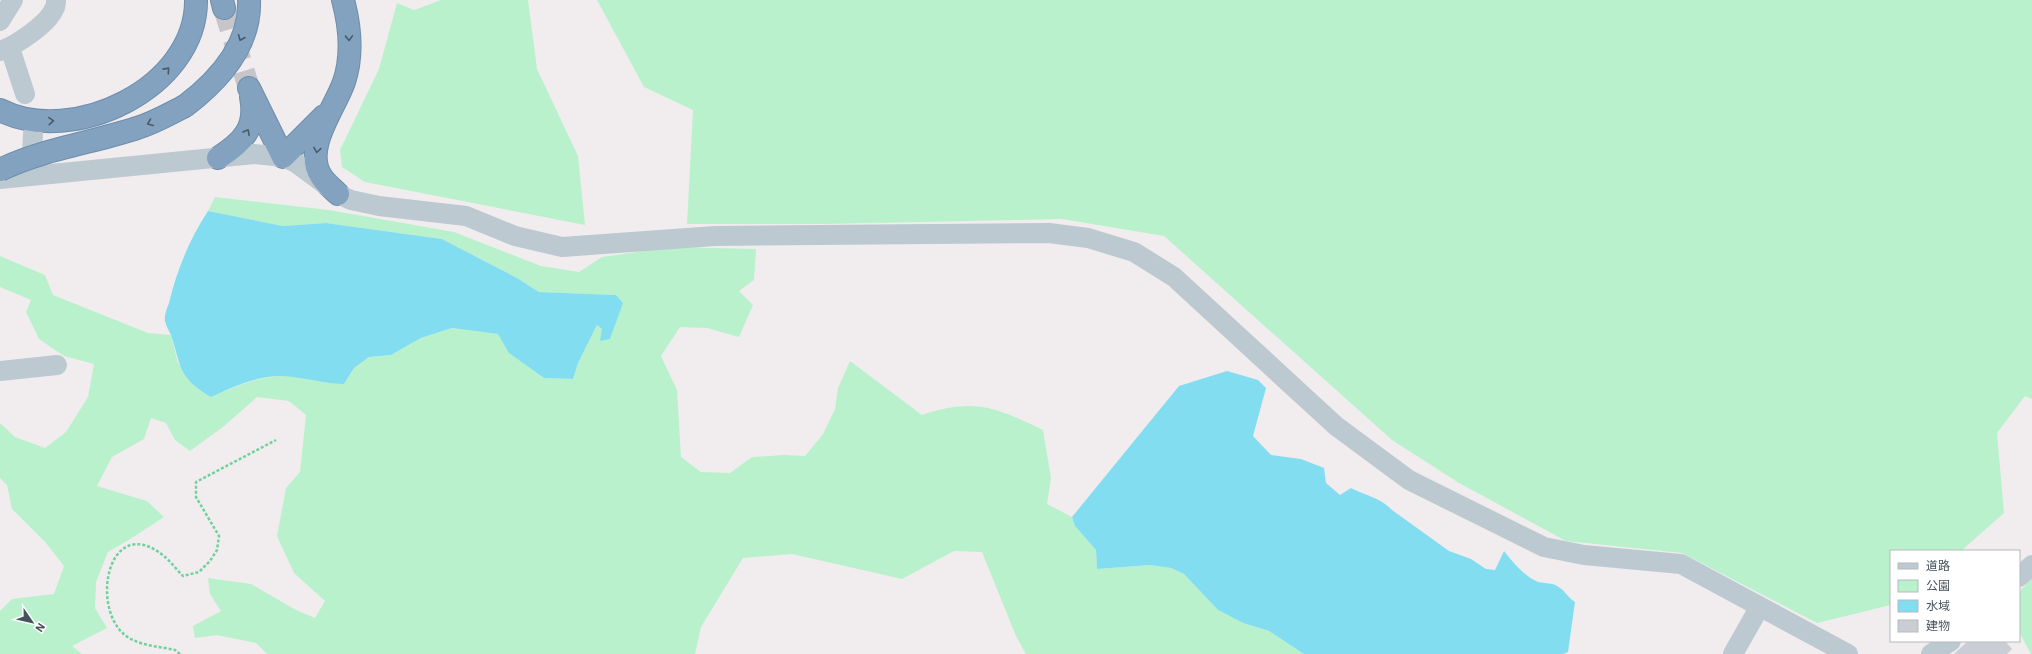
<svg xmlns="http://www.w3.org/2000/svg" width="2032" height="654" viewBox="0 0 2032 654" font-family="'IBM Plex Sans','Noto Sans JP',sans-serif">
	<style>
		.green { fill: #b9f1cd }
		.water { fill: #83ddf1 }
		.building { fill: #cacdd3 }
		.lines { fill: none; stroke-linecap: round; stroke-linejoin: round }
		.highway-tunnel { stroke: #c6c6ca; stroke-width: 22; stroke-dasharray: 22 11; stroke-linecap: butt }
		.highway-casing { stroke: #6d8dac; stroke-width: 24 }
		.path { stroke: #6fd19e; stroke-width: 2.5; stroke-dasharray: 3 2; stroke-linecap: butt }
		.minor { stroke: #bdc9d1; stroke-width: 20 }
		.highway { stroke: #82a2c0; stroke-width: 22 }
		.highway-bridge-casing { stroke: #6d8dac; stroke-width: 24; stroke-linecap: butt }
		.highway-bridge { stroke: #82a2c0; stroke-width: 22 }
		.oneway { stroke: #4b5a66 }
	</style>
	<rect width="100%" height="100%" fill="#f1edee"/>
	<path class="green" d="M441 0H528L537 69 578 156 585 225 365 182 342 167 340 150 379 69 397 3 414 10Z
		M597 0H2032V399L2025 396 1997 433 2004 513 1961 551H1891V605L1817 623 1682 553 1566 541 1459 483 1392 440 1164 236 1062 219 824 224H687L693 110 644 87Z
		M215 197 329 210 454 232 541 266 579 272 602 257 671 247 756 249 754 280 739 291 753 305 739 337 707 328 680 327 661 356 677 390 681 457 701 472 730 473 752 457 784 455 805 456 823 434 835 409 838 388 850 361 922 415C973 397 998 408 1043 430L1051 478 1047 504 1072 517 1075 526 1096 550 1097 569 1150 565 1171 568 1184 574 1218 610 1243 623 1269 631 1304 654H1026L1016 636 982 552 954 551 902 579 792 554 743 558 701 627 695 654H267L256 643 217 635 195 638 193 626 221 611 210 594 208 578 251 584 296 610 315 618 325 601 294 573 277 536 286 488 300 472 306 415 289 401 257 397 223 427 190 451 175 440 166 423 151 418 144 439 112 457 97 486 147 501 164 517 132 538 108 552 96 582 95 608 107 628 72 646 82 654H0V611L12 599 54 594 64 566 46 543 12 509 7 485 0 478V423L15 437 45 448 66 432 88 397 94 364 64 356 39 339 26 312 31 300 0 287V256L45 275 53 295 148 333 171 335 178 363 211 397C236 386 263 374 292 376 310 378 325 384 344 384L354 368 369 357 391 355 421 338 452 328 499 334 510 353 544 378 573 379 578 363 597 325 602 329 616 295 539 292 517 278 442 239 326 223 283 226 208 211Z
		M2032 578V654H2031L2019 632V592Z"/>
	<path class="water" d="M208 211 283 226 326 223 442 239 517 278 539 292 616 295 623 303 610 339 600 341 602 329 597 325 578 363 573 379 544 378 509 353 498 334 452 328 421 338 391 355 369 357 354 368 344 384C326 384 311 379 293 377 265 372 235 386 211 397 178 377 182 369 171 335 169 331 166 326 165 321 164 316 167 308 169 303 177 270 189 240 208 211Z
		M1227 371 1258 380 1266 388 1253 436 1271 455 1301 459 1324 468 1326 483 1340 495 1351 488C1366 496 1380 497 1392 510L1449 551 1471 559 1486 569 1495 570 1504 551C1511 560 1525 577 1536 581 1542 584 1551 582 1557 586 1565 590 1567 597 1575 602L1568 652 1563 654H1304L1269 631 1243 623 1218 610 1184 574 1171 568 1150 565 1097 569 1096 550 1075 526 1072 517 1179 386Z"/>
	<path class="building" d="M1968 641H2005L2012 649 2007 654H1954Z"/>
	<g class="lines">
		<path class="highway-tunnel" d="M224 8 249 88"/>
		<defs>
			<path id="highway" d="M222 0 224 8
				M249 88 283 157 324 116
				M185 106C218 81 251 45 249 0
				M0 110C72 147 197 88 196 0
				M218 158C243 142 257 128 251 97
				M338 194C332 188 325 183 321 176 303 148 335 108 344 82 353 55 350 26 343 0"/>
		</defs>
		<use href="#highway" class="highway-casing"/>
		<path class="path" d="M180 654 175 650C162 647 145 646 133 640 87 620 105 508 164 556 171 562 177 570 183 576L199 572 210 561 217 550 219 536 196 497V482L276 440"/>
		<path class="minor" d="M0 21 13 0
			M10 48 25 94
			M0 51C15 46 48 24 54 9 56 7 56 3 56 0
			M31 172 33 134
			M0 179 254 154 283 157 296 163 338 194 351 200 379 206 466 216 515 236 562 247 715 236 1049 233 1088 238 1134 252 1174 277 1336 426 1409 480 1544 547 1584 555 1681 564 1848 654
			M0 371 57 365
			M2019 577 2032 565
			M1733 654 1759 608
			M1931 654 1951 641"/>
		<use href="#highway" class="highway"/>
		<defs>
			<path id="highway-bridge" d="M0 170C43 149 92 143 137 128 154 123 169 114 185 106"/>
		</defs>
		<use href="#highway-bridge" class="highway-bridge-casing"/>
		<use href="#highway-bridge" class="highway-bridge"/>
	</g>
	<defs><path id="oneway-chevron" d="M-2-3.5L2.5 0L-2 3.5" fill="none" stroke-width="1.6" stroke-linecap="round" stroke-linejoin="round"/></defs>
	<g class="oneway">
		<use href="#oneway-chevron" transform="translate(241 38) rotate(113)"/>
		<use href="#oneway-chevron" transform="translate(349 38) rotate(88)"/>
		<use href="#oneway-chevron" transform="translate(167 70) rotate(-48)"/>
		<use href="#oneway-chevron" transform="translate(51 121) rotate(-2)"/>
		<use href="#oneway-chevron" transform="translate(150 123) rotate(158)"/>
		<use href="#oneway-chevron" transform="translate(247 132) rotate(-61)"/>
		<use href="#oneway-chevron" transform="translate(317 150) rotate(99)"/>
	</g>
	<rect x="1890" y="550" width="130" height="92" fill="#ffffff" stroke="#b5babe"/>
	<rect x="1898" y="563" width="20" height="6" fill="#bdc9d1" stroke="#b5babe"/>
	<text x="1926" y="570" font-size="12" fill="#45525c">道路</text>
	<rect x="1898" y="580" width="20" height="12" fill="#b9f1cd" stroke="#b5babe"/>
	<text x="1926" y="590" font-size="12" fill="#45525c">公園</text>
	<rect x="1898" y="600" width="20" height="12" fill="#83ddf1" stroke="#b5babe"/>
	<text x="1926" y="610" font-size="12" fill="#45525c">水域</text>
	<rect x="1898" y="620" width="20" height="12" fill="#cacdd3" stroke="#b5babe"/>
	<text x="1926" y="630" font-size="12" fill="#45525c">建物</text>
	<g transform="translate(32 622) rotate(124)" stroke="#ffffff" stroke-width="3" paint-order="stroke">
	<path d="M0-3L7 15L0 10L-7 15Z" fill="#45525c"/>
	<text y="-6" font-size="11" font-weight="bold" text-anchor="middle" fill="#45525c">N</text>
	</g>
</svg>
